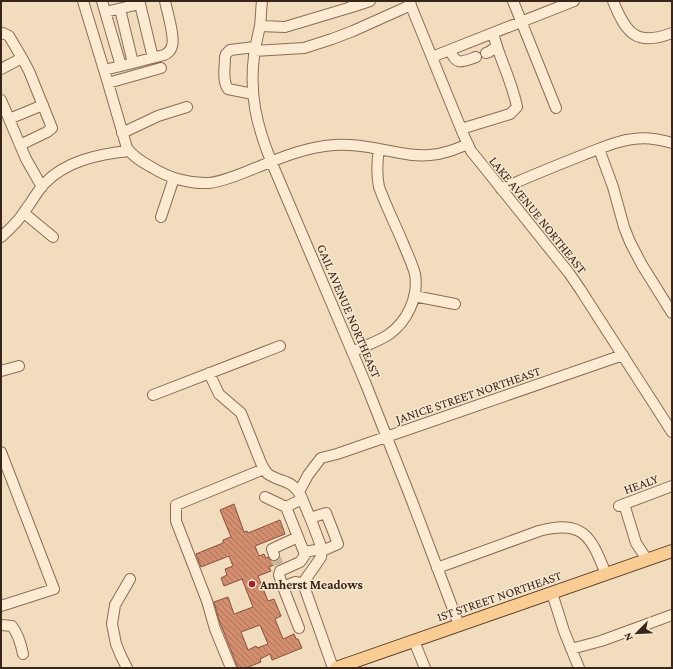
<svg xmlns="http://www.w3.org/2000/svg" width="673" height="669" viewBox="0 0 673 669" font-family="'Crimson Pro',serif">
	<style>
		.building { fill: url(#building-back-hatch); stroke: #8c5039; fill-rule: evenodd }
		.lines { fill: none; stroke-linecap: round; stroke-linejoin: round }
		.minor-tunnel { stroke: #ccb89d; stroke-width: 10; stroke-dasharray: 10 5; stroke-linecap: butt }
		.minor-casing { stroke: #8b6c55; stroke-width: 12 }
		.major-casing { stroke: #583a2a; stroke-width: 14 }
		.minor { stroke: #fcead2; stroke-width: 10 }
		.major { stroke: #f8cc92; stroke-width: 12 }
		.poi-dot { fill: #9f2030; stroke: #f8e7ce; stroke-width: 1.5 }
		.labels { text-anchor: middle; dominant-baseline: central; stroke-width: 3; stroke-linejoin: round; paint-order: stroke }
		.street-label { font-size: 13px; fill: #39261b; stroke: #f8e7ce }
		.poi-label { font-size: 13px; font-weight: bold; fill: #39261b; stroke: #f8e7ce; text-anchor: start }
	</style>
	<defs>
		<pattern id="building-back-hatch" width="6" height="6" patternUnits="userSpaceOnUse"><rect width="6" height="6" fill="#d38e70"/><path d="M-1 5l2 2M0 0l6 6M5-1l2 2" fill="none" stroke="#ac745b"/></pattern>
	</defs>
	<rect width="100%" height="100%" fill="#f1dcbe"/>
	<path class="building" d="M234 504 244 532 247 531 248 533 280 520 285 534 255 546 259 556 264 554 266 558 268 557 270 560 273 561H276L280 557 282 562 269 567 271 571 258 576 268 601 274 599 281 616 275 619 283 639 294 634 296 639H298L302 648 272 660 270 654 260 659 261 662 246 668H238L219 620 214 602 228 597 234 614 253 607 242 579 224 586 221 578 227 575 225 569 233 566 229 556 201 567 196 554 223 543V540L231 537 220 510ZM260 625 268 644 257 648 256 646 248 650 241 632Z"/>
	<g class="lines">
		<path class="minor-tunnel" d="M274 555 278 564"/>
		<defs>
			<path id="minor" d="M83 1 108 83 127 148C133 157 144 163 153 168 169 178 190 184 209 183 226 181 242 173 258 167 282 157 307 147 334 145 349 144 364 146 379 149 396 152 413 157 430 155 444 154 456 149 468 144
				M102 1 121 66 104 70
				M262 1C261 9 261 18 260 26 258 36 255 46 254 56 249 95 257 126 271 161L365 382 412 501 459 625
				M353 1 355 6 370 1
				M409 1 464 136 471 151 484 167 569 273 580 289 672 432
				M513 1 556 108
				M613 1C626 33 636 47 672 33
				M120 9 133 63
				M105 12 140 4 153 58
				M260 26 285 27 355 6
				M1 34 3 33 9 36 22 58 1 69
				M450 50C456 66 462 62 476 57
				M254 51 304 48 332 39 353 31 411 5
				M486 53 489 52 496 47
				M432 57 574 1
				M121 66 164 55C169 53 171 50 172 46 175 37 167 11 165 1
				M108 83 161 68
				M253 94 228 89C222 81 225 67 225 57L226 54 230 50 255 47
				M1 100 26 159 42 187
				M9 119 43 105
				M461 129 510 114 517 107C512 81 499 58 493 33
				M122 133 158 116 187 107
				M20 145 47 132 52 128 29 71 22 58
				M599 149 613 187 624 227 630 242 642 265 672 313
				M501 189C528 177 555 166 583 155 599 149 615 141 633 139 646 137 659 139 672 143
				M24 213 53 237
				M161 217 174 178
				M1 237C10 229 18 222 24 212 31 203 36 193 44 184 65 161 99 154 129 151
				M414 296 455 304
				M352 352C364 346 377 342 388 335 407 322 419 297 415 274 412 263 407 253 403 243 395 224 386 206 379 187 376 173 377 162 379 149
				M1 371 19 366
				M209 373 219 394 241 413 261 463C263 467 265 471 268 474 281 483 292 479 301 496L313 525 322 549 321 557 317 563 305 580 304 586 333 668
				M153 395 280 346
				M1 452 54 589 1 606
				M299 492 308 475 321 458 337 454 623 355
				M265 497 286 507
				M302 499 286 507 304 552
				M624 504 636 543 644 555 646 560
				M619 506 672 486
				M310 518 326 513 338 544 322 551
				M274 555 272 549 298 537
				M437 568 539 531C584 519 591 537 606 574
				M305 584 295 582 283 587 279 575 280 571 300 562 305 555 304 552 322 549
				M283 587 299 628
				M552 593 564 631 579 668
				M1 625 12 626C18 634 21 644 23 654
				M414 641 425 668
				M571 649 601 641 672 615
				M127 668 121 656 116 644 112 624 115 605 130 579
				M231 668 215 629 207 601 176 521V505L264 469"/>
			<path id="major" d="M336 668 672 551"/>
		</defs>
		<use href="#minor" class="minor-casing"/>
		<use href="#major" class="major-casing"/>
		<use href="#minor" class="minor"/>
		<use href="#major" class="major"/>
	</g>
	<circle class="poi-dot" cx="252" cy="584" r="4"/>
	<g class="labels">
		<g class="street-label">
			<text transform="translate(538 215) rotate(51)">LAKE AVENUE NORTHEAST</text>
			<text transform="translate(349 311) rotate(67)">GAIL AVENUE NORTHEAST</text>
			<text transform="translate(468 395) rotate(-19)">JANICE STREET NORTHEAST</text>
			<text transform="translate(641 484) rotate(-20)">HEALY</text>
			<text transform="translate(499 596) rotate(-19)">1ST STREET NORTHEAST</text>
		</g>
		<g class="poi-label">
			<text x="260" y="584">Amherst Meadows</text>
		</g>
	</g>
	<rect width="673" height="669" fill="none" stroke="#39261b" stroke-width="4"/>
	<g transform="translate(637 633) rotate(246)" stroke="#f8e7ce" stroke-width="3" paint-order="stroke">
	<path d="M0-3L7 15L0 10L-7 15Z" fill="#39261b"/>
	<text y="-6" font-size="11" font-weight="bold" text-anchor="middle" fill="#39261b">N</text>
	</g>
</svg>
